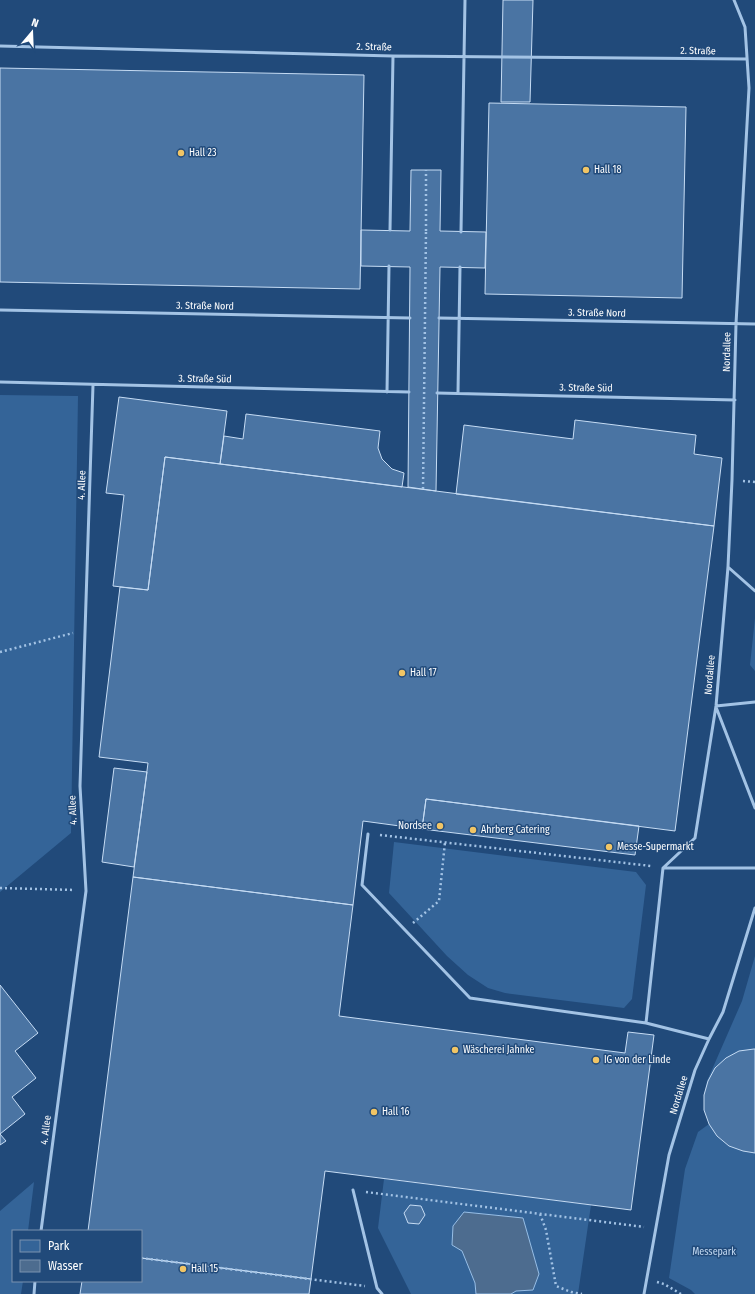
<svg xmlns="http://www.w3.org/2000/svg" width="755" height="1294" viewBox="0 0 755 1294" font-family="'Fira Sans Condensed',sans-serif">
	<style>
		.green { fill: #346498 }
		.water { fill: #4d6c8f; stroke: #97bee6 }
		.building { fill: #4a74a3; stroke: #c6dcf4 }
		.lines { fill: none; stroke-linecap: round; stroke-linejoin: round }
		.path { stroke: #a3c3e5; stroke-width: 2.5; stroke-dasharray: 2 3; stroke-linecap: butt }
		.lane { stroke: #a3c3e5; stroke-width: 3 }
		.path-bridge { stroke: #a3c3e5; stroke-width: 2.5; stroke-dasharray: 2 3; stroke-linecap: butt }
		.poi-dot { fill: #f1c565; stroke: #214a7a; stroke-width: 1.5 }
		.labels { text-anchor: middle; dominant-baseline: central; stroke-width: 3; stroke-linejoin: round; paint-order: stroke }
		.street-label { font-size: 10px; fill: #fff; stroke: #214a7a }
		.poi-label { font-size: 10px; fill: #fff; stroke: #214a7a; text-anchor: start }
		.park-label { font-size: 10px; fill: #c6dcf4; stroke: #214a7a }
	</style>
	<rect width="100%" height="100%" fill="#214a7a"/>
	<path class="green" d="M0 395 78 396 71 833 0 892Z
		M755 618V671L750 665Z
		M394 842 636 872 646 885 632 999 624 1008 505 993 488 988 468 975 447 956 389 893Z
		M755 956V1294H695L691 1290 669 1278 685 1169 698 1132 709 1124 704 1110V1095L707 1081 742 1001Z
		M384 1179 591 1205 578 1294H411L378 1228Z
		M34 1182 28 1231H13V1281H23L21 1294H0V1211Z"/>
	<path class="water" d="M464 1212 523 1218 539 1274 533 1290 516 1291 511 1294H476L475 1283 462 1251 452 1245 453 1226Z"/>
	<path class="building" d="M503 0H533L530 102H501Z
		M0 68 364 75 360 289 0 282Z
		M489 103 686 107 682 298 485 294Z
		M411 170H441L440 231 486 232 485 268 440 267 436 491 408 487 410 267 361 266V230L410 231Z
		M119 397 227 411 220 464 165 457 148 590 113 586 124 495 106 493Z
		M246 414 380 431 378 448 382 459 392 469 404 473 402 487 220 464 224 436 243 439Z
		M575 420 696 435 694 454 722 458 714 526 456 494 464 425 573 439Z
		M165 457 714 526 675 831 426 799 422 829 363 821 353 905 133 877 148 763 99 757 120 587 148 590Z
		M114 768 147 772 134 867 102 862Z
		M426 799 639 826 635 855 422 829Z
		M133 877 353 905 339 1016 625 1053 628 1032 654 1035 631 1210 325 1171 311 1279 141 1258V1231H88Z
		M0 985 38 1033 15 1051 36 1078 12 1097 25 1114 0 1134Z
		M754 1049H755V1153L743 1151 729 1146 717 1136 709 1124 704 1110V1095L708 1081 715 1068 726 1058 739 1051Z
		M0 1134 6 1141 0 1145Z
		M410 1205 421 1206 425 1215 419 1224 408 1223 404 1213Z
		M141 1258 311 1279 309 1294H80L82 1281H141Z"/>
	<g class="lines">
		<path class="path" d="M426 231V170
			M743 481 755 482
			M0 652 73 633
			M380 835 651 866
			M0 888 75 890
			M413 923 439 901 445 842
			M366 1192 644 1227
			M540 1214 546 1230 556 1286 571 1292 582 1294
			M141 1258 365 1286
			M657 1282 664 1284 681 1294"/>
		<path class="lane" d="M0 46 393 56 747 59
			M390 230 393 56
			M461 232 465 0
			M0 310 410 318
			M439 318 755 324
			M0 382 409 392
			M387 392 389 266
			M437 393 735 400
			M458 393 460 267
			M728 567 755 591
			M716 706 755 702
			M716 707 755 808
			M368 834 362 885 470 998 646 1023 709 1039
			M663 868H755
			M646 1023 663 868 695 838 716 706 728 567 732 480 736 324 749 88 745 27 734 0
			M353 1190 377 1288 382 1294
			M41 1231 86 891 80 786 93 385
			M34 1294 35 1281
			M644 1294 669 1155 695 1070 709 1039 723 1012 755 908"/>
		<path class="path-bridge" d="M423 489 426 231"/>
	</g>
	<g class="poi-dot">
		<circle cx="181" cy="153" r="4"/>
		<circle cx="586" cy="170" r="4"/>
		<circle cx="402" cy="673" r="4"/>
		<circle cx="440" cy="826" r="4"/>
		<circle cx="473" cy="830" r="4"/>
		<circle cx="609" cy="847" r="4"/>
		<circle cx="455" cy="1050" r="4"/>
		<circle cx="596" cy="1060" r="4"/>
		<circle cx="374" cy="1112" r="4"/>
		<circle cx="183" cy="1269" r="4"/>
	</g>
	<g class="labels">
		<g class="street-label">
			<text transform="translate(374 47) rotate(1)">2. Straße</text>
			<text transform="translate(698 51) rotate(1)">2. Straße</text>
			<text transform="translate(205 306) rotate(1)">3. Straße Nord</text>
			<text transform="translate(597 313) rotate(1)">3. Straße Nord</text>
			<text transform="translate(727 352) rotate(-89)">Nordallee</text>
			<text transform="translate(205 379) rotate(1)">3. Straße Süd</text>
			<text transform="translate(586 388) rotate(1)">3. Straße Süd</text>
			<text transform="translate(82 485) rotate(-88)">4. Allee</text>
			<text transform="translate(710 675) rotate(-85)">Nordallee</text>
			<text transform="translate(73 810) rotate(-93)">4. Allee</text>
			<text transform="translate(679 1095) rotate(-73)">Nordallee</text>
			<text transform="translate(46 1130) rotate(-83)">4. Allee</text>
		</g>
		<g class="poi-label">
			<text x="189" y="153">Hall 23</text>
			<text x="594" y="170">Hall 18</text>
			<text x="410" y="673">Hall 17</text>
			<text x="432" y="826" text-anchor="end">Nordsee</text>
			<text x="481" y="830">Ahrberg Catering</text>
			<text x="617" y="847">Messe-Supermarkt</text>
			<text x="463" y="1050">Wäscherei Jahnke</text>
			<text x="604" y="1060">IG von der Linde</text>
			<text x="382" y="1112">Hall 16</text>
			<text x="191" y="1269">Hall 15</text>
		</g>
		<g class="park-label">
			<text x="714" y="1252">Messepark</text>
		</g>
	</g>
	<rect x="12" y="1230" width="130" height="52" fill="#214a7a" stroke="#7a92af"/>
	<rect x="20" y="1240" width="20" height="12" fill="#346498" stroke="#7a92af"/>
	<text x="48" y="1250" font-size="12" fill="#ffffff">Park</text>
	<rect x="20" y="1260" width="20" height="12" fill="#4d6c8f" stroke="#7a92af"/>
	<text x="48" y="1270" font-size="12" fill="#ffffff">Wasser</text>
	<g transform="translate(32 32) rotate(19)" stroke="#214a7a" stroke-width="3" paint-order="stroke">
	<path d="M0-3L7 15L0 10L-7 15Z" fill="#ffffff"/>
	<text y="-6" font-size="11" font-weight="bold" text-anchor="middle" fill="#ffffff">N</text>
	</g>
</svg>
